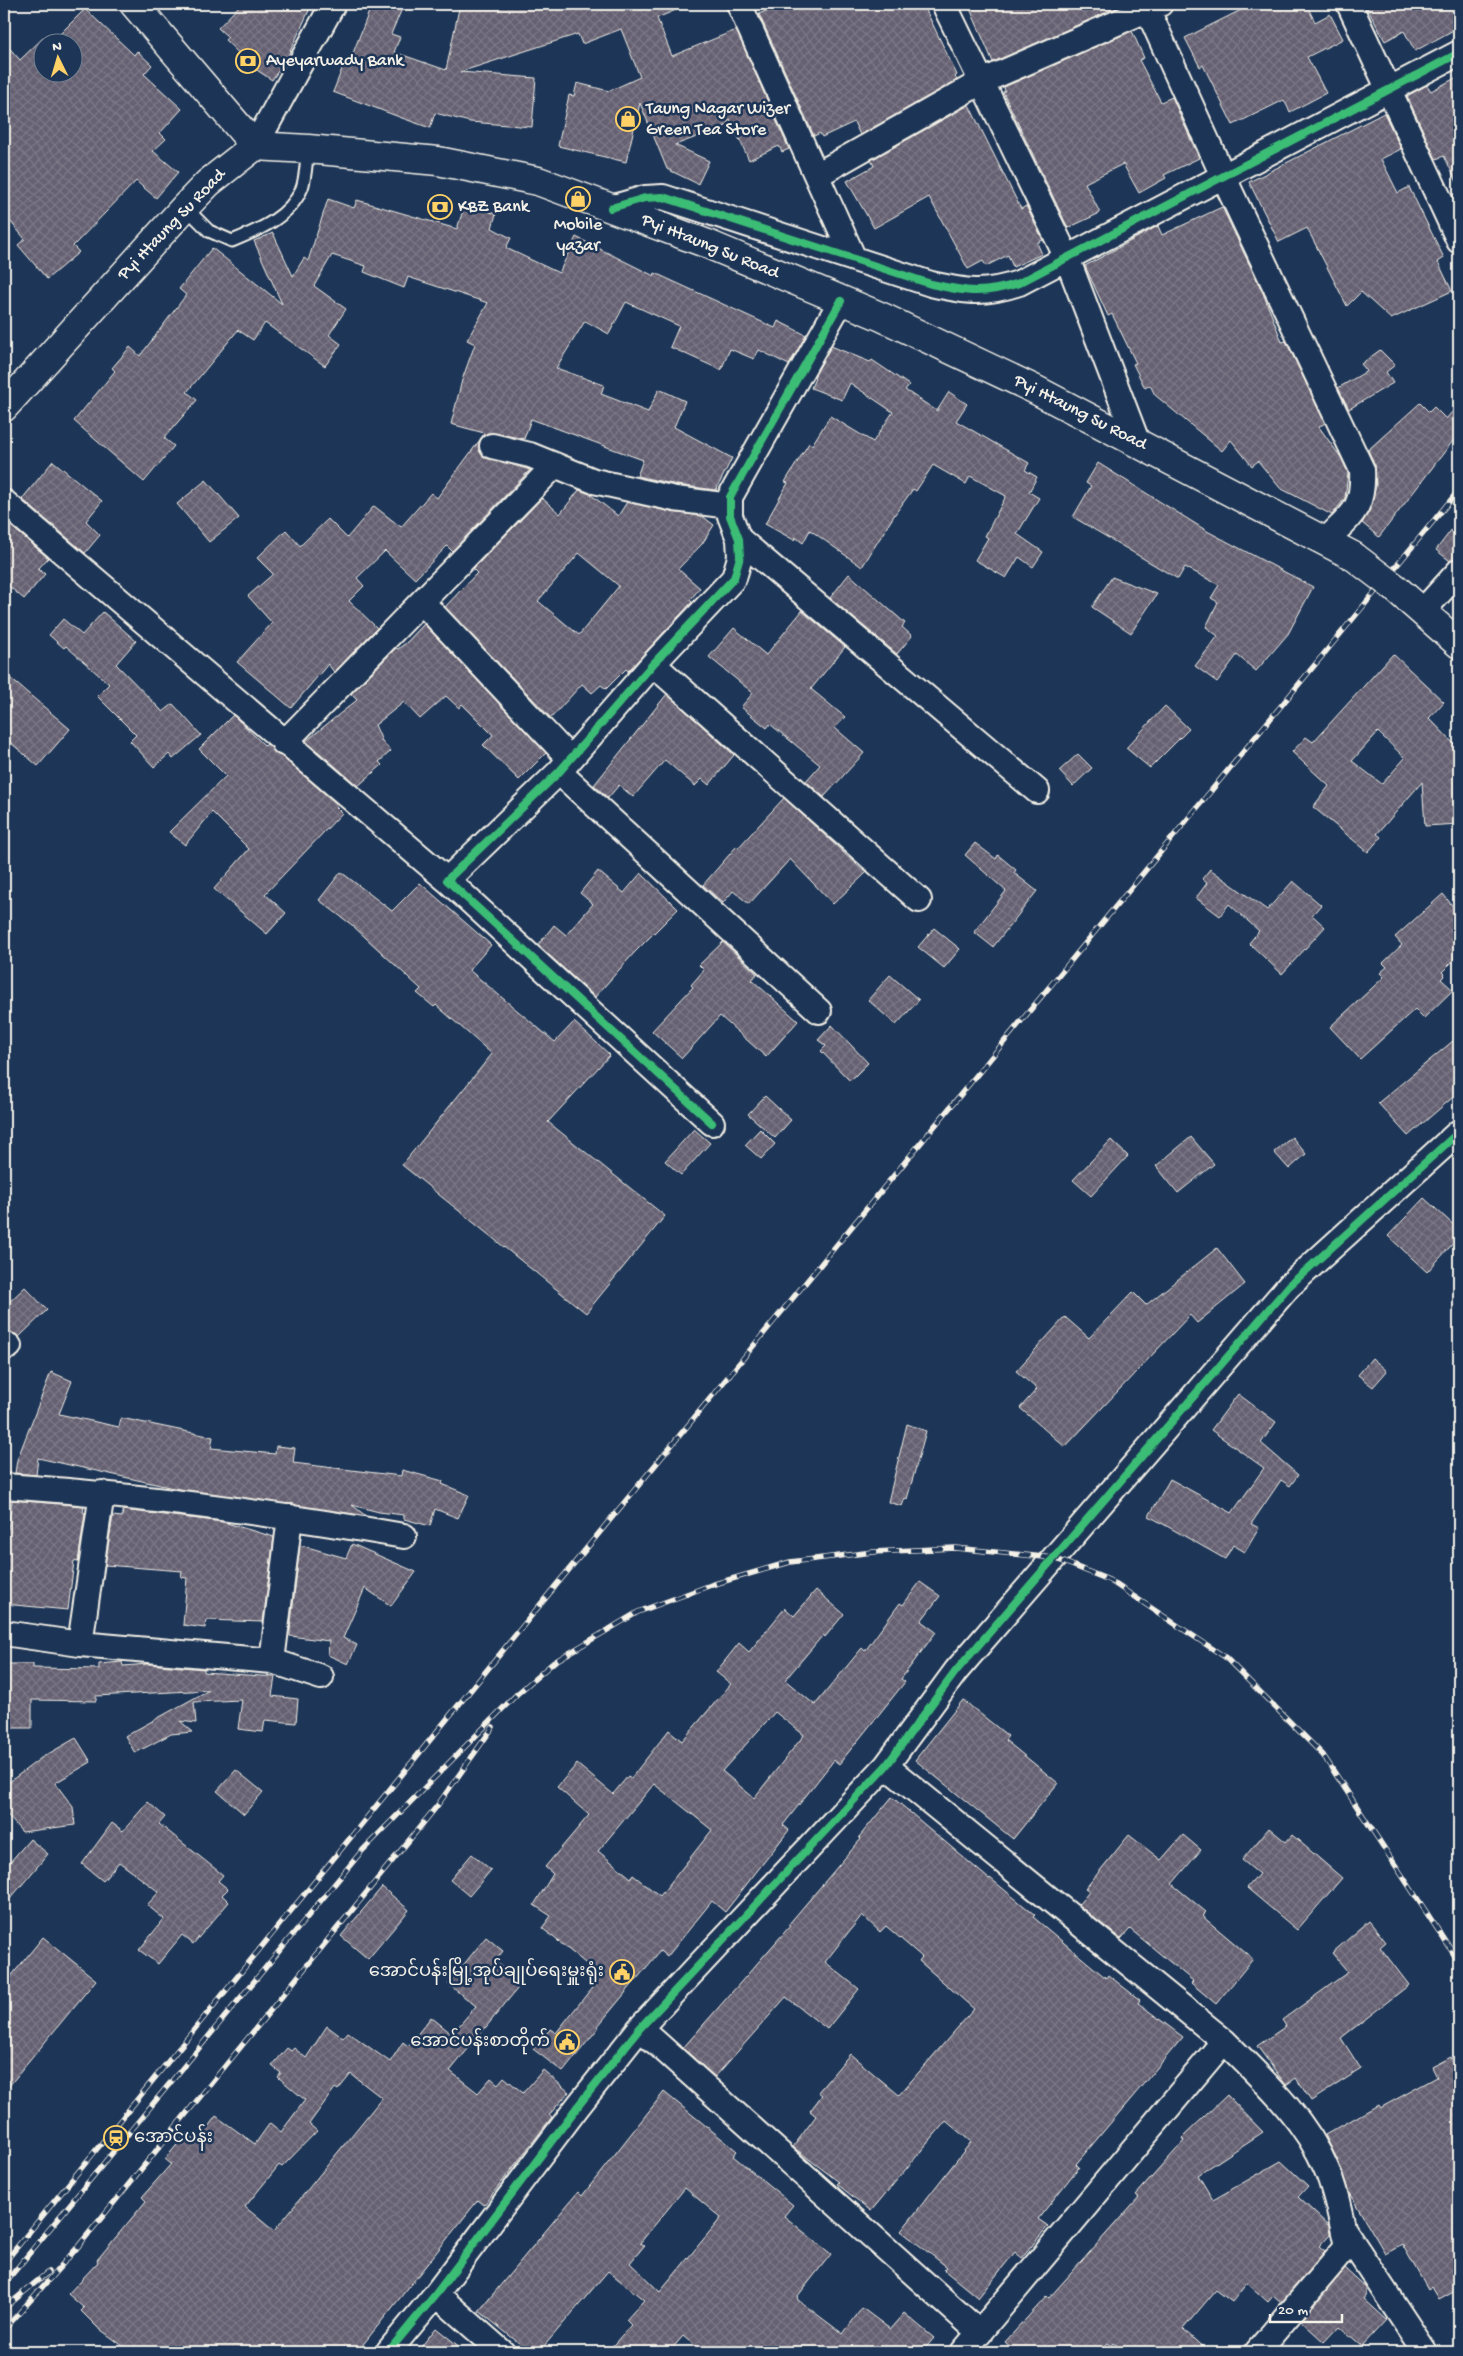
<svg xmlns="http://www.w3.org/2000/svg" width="1463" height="2356" viewBox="0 0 1463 2356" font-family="'Gochi Hand','Noto Sans Myanmar',sans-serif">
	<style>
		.building { fill: url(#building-cross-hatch); stroke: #f4f1e8; fill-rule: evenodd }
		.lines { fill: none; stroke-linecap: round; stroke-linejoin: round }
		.service-casing { stroke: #f4f1e8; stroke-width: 15 }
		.minor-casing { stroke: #f4f1e8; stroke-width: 28 }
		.primary-casing { stroke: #f4f1e8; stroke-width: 31 }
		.trunk-casing { stroke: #f4f1e8; stroke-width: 31 }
		.service { stroke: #1d3557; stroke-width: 11 }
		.minor { stroke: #1d3557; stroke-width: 24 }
		.primary { stroke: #1d3557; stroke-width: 28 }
		.trunk { stroke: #1d3557; stroke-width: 28 }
		.rail-casing { stroke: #f4f1e8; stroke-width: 5.5 }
		.rail { stroke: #1d3557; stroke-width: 4; stroke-dasharray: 11; stroke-linecap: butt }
		.trunk-bridge-casing { stroke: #f4f1e8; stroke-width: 31; stroke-linecap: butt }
		.trunk-bridge { stroke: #1d3557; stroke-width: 28 }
		.cycleway-casing { stroke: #1d3557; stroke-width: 11 }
		.cycleway { stroke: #3abd76; stroke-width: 8 }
		.labels { text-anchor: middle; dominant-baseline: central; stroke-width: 5; stroke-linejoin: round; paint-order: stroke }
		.poi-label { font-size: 18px; fill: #f4f1e8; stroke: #1d3557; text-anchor: start }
		.street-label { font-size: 18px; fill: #f4f1e8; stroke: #1d3557 }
	</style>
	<defs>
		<pattern id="building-cross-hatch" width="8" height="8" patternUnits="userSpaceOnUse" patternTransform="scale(1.25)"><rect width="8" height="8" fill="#656172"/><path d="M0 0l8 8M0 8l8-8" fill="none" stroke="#7c7886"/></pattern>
	</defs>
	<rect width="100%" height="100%" fill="#1d3557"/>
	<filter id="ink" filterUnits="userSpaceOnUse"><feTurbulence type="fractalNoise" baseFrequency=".02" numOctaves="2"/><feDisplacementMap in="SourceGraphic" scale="10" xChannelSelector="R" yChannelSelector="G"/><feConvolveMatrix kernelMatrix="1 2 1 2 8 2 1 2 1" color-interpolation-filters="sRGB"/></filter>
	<g filter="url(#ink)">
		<path class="building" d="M241 4H312L287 58 272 80 246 63 247 61 225 40 228 37 218 28Z
			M372 4H404L391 34 400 37 394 52 446 70 460 4H690L657 18 672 56 736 30 789 149 782 152 779 146 749 160 730 119 726 126 675 145 709 161 698 184 667 169 640 103 626 162 558 146 569 95 574 96 577 83 609 91 640 77 621 29 582 44 578 34 460 72 536 78 532 127 470 122 435 113 430 128 402 118 333 92 344 64 348 66Z
			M781 4H923L957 75 955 77 957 80 860 135 854 122 822 137 820 133 814 136 759 14Z
			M968 4H1119L1121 6 993 62Z
			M1238 4H1306L1315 22 1330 14 1343 39 1307 57 1326 93 1290 112 1284 100 1233 125 1203 65 1200 67 1185 38 1241 10Z
			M1365 4H1459V27L1415 51 1404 31 1385 41Z
			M85 9 134 55 137 51 152 65 144 74 182 109 160 133 166 139 153 151 178 172 156 198 136 181 73 246 79 252 47 279 18 245 25 239 4 214V42L20 60 44 37 49 42 59 35ZM42 42H72V72H42Z
			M1132 31 1144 58 1139 60 1161 102 1172 97 1199 158 1164 175 1166 178 1139 193 1123 164 1085 183 1100 213 1068 228 1003 92 1005 91 1004 87Z
			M1459 76V186L1444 156 1436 159 1407 96 1427 85 1431 91Z
			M969 105 1021 209 1026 206 1043 240 1037 243 1042 254 1013 267 1008 255 986 266 983 261 968 269 929 197 874 228 847 181 874 166 871 160Z
			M1384 113 1401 149 1381 159 1398 193 1409 187 1444 258 1438 262 1452 291 1391 319 1361 292 1347 306 1307 228 1279 242 1249 182Z
			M328 199 354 208 357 200 457 229 465 204 496 214 492 228 511 238 506 248 559 273 576 237 654 276 655 273 775 328 778 321 806 335 789 365 759 350 754 359 730 349 721 370 670 347 679 326 626 302 609 334 585 321 556 368 604 385 601 394 648 412 659 389 685 401 674 427 732 458 716 490 677 485 637 476 643 460 531 419 524 439 495 433H488L482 437 484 433 451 424 462 380 475 344 467 340 488 303 408 277 404 288 364 272 366 266 332 255 314 286 346 309 329 335 341 344 325 366 265 323 253 340 238 330 187 392 197 400 164 438 174 446 144 482 74 421 115 371 112 368 130 347 140 356 186 295 179 289 212 248 282 304 254 241 273 233 293 276 304 258 308 261Z
			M1222 207 1263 293 1282 342 1286 341 1325 423 1319 427 1342 459 1348 473 1345 498 1332 515 1280 488 1258 461 1252 466 1231 440 1222 451 1155 395 1150 385 1145 388 1133 364 1136 363 1112 314 1108 316 1085 266 1158 226 1162 235Z
			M831 346 870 362 872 360 909 385 905 390 937 411 949 392 967 404 956 421 1029 463 1025 470 1037 477 1029 492 1039 498 1017 534 1043 552 1033 567 1019 557 1006 578 975 560 988 538 985 536 1006 496 970 476 966 484 933 465 916 491 913 489 895 514 862 567 810 530 803 543 795 537 794 540 765 524 788 483 785 482 809 443 812 445 830 416 873 442 893 412 850 383 842 400 811 388 815 378 814 377Z
			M1380 350 1395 365 1386 372 1393 383 1349 409 1338 388 1367 371 1361 364Z
			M1420 403 1429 412 1434 407 1446 419 1459 404V433L1379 537 1362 523 1371 507 1376 485 1375 465 1368 450Z
			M482 437 479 449 483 456 530 470 452 551 447 546 415 579 385 551 357 578 364 586 349 601 377 628 334 672 328 664 291 708 237 662 272 623 248 596 273 574 257 558 286 530 300 546 328 519 347 538 374 506 401 527 431 493 437 498Z
			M53 461 102 501 86 521 100 535 85 553 22 499Z
			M1098 463 1207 531 1313 587 1288 634 1256 671 1237 655 1217 682 1195 666 1218 636 1206 627 1218 602 1211 598 1219 585 1185 567 1178 579 1073 517 1091 486 1086 483Z
			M206 480 239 518 209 542 177 504Z
			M579 490 590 494 618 516 627 502 672 512 702 516 714 525 702 544 678 569 700 588 690 600 692 602 628 671 626 669 606 689 601 685 592 693 582 684 551 718 445 607 477 573 473 569 542 498 560 514ZM579 553 619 586 579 635 538 601Z
			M1459 520V558L1450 561 1436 550Z
			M5 521 48 558 38 569 45 574 24 599 4 582Z
			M849 574 905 623 902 627 912 636 897 654 830 598Z
			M1112 577 1157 594 1131 633 1092 607Z
			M802 611 845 647 811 689 845 717 835 728 864 753 824 797 806 781 820 765 770 724 767 728 741 707 753 693 709 657 734 628 766 655Z
			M103 612 136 641 116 664 163 712 173 704 201 735 173 759 169 754 154 767 130 741 136 735 97 696 109 684 66 646 64 648 49 635 63 619 82 635Z
			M424 624 546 753 519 780 483 745 493 735 462 704 459 708 446 696 420 719 404 702 375 725 382 741 391 751 379 762 382 765 358 786 306 741 357 700 351 694 396 648 398 649 407 642Z
			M1393 654 1444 702 1429 718 1459 749V824L1425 826 1422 782 1377 834 1381 837 1368 852 1313 807 1329 786 1292 752 1306 737 1313 742ZM1378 732 1405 758 1382 784 1352 761Z
			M4 673 70 729 38 766 4 737Z
			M667 694 734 755 709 785 702 779 695 786 665 760 633 797 619 785 608 798 594 785Z
			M1165 706 1189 729 1150 768 1126 748Z
			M233 715 265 746 267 744 338 805 336 807 342 813 265 894 286 913 267 934 214 889 249 849 212 812 185 845 169 832 226 776 199 749Z
			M1078 754 1092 768 1073 786 1059 771Z
			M784 798 866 873 833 904 790 859 749 904 733 891 723 903 703 885 736 847 738 848Z
			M975 843 996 859 998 855 1016 870 1014 873 1037 891 993 947 974 932 1006 891 965 855Z
			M1210 869 1267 910 1293 881 1321 905 1312 915 1325 927 1282 974 1249 943 1259 931 1229 904 1220 916 1196 898 1207 883 1202 879Z
			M598 871 624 893 641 873 678 909 634 953 595 997 538 945 554 925 566 935 593 904 580 893Z
			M341 872 392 911 420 883 491 945 469 970 555 1042 574 1022 610 1055 548 1122 665 1216 586 1313 402 1165 492 1054 436 1005 434 1007 417 993 421 989 352 925 319 900Z
			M1443 894 1459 914V955L1442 972 1445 975 1441 979 1453 990 1424 1018 1415 1009 1360 1059 1330 1027 1384 977 1380 973 1387 967 1383 963 1402 945 1395 937Z
			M934 928 960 949 944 968 918 947Z
			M723 942 757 974 752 980 798 1021 766 1057 720 1016 682 1058 652 1031 693 987 691 985 704 970 699 965Z
			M890 975 919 1000 896 1025 868 1000Z
			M832 1025 868 1063 850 1081 821 1051 826 1046 818 1040Z
			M1459 1036V1092L1408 1136 1378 1103Z
			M765 1096 791 1120 775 1138 748 1114Z
			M694 1129 710 1143 681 1175 665 1161Z
			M760 1129 775 1144 761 1159 745 1145Z
			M1191 1137 1214 1164 1178 1193 1156 1166Z
			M1292 1137 1306 1154 1289 1169 1274 1152Z
			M1111 1140 1128 1156 1091 1196 1073 1180Z
			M1424 1198 1459 1230V1237L1427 1272 1388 1236Z
			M1217 1248 1245 1284 1197 1323 1190 1315 1065 1447 1020 1408 1037 1389 1016 1371 1065 1317 1089 1338 1133 1292 1146 1305Z
			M25 1287 47 1310 19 1337 15 1334 4 1332V1307Z
			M1372 1358 1387 1371 1373 1387 1358 1375Z
			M51 1372 72 1381 59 1414 119 1427 121 1418 213 1437 211 1448 275 1454 276 1446 295 1448 293 1463 401 1476 402 1470 443 1481 442 1484 469 1495 458 1518 435 1509 430 1526 404 1519V1515L379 1512 352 1505 366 1516 178 1489 38 1458 36 1475 15 1473 17 1460Z
			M1238 1394 1276 1422 1261 1443 1298 1475 1290 1486 1281 1480 1251 1524 1259 1528 1245 1552 1233 1545 1225 1559 1149 1516 1170 1479 1232 1513 1264 1468 1211 1430Z
			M907 1424 926 1431 907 1499 905 1498 902 1506 888 1502Z
			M12 1500 84 1506 83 1512 85 1513 78 1562 74 1561 68 1610 4 1604V1528L8 1529Z
			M123 1510 223 1522 274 1537 263 1622 206 1620 205 1628 183 1625 187 1578 181 1577 182 1571 105 1565 113 1516 122 1517Z
			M352 1544 416 1572 391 1606 365 1588 343 1638 357 1645 348 1664 328 1655 329 1641 290 1636V1631L300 1545 346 1558Z
			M920 1582 940 1596 921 1621 936 1632 901 1679 905 1682 839 1764 834 1760 783 1825 789 1830 725 1912 712 1901 667 1957 660 1951 598 2026 599 2027 563 2072 533 2049 550 2029 556 2033 595 1984 589 1979 595 1971 542 1928 551 1916 534 1905 553 1874 545 1867 589 1815 557 1787 577 1764 613 1794 628 1776 631 1778 669 1730 682 1741 731 1684 716 1672 739 1643 749 1652 785 1608 794 1616 816 1590 844 1614 825 1637 823 1635 785 1680 815 1705 862 1648 865 1651 900 1603 903 1605ZM775 1712 804 1735 754 1798 722 1771ZM654 1784 712 1830 660 1896 633 1875 631 1878 598 1851Z
			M122 1662 123 1666 148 1664 204 1669V1672L275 1677 272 1696 298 1699 296 1723 265 1720 263 1732 238 1729 242 1700 194 1702 196 1723 180 1721 193 1732 171 1734 135 1753 125 1736 209 1690 96 1696V1701L32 1700V1728H4V1664H33V1668L99 1669V1664Z
			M963 1700 1008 1736 1005 1740 1058 1783 1013 1839 915 1760Z
			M76 1738 91 1762 55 1783 73 1807 75 1825 22 1832 4 1811V1786L41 1758Z
			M236 1770 263 1792 244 1814 217 1791Z
			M892 1797 989 1879 990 1878 1035 1915 1033 1917 1106 1978 1108 1975 1140 2000 1138 2003 1183 2037 1076 2164 1079 2167 1038 2219 1048 2226 1022 2258 1015 2252 978 2298 944 2270 947 2267 901 2231 971 2142 946 2121 871 2211 837 2184 839 2182 793 2147 816 2116 810 2111 822 2095 818 2092 850 2054 899 2095 974 2009 919 1961 922 1957 886 1926 880 1932 862 1915 825 1962 859 1989 827 2029 786 1997 715 2077 683 2048 790 1926 788 1925 861 1839 859 1837Z
			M148 1802 165 1817 159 1824 223 1875 218 1881 228 1889 222 1895 229 1902 193 1944 182 1935 158 1964 139 1950 164 1919 147 1905 159 1892 119 1862 103 1881 82 1864 112 1823 123 1831Z
			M1269 1828 1286 1842 1292 1835 1342 1878 1297 1930 1247 1888 1259 1874 1242 1860Z
			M1129 1835 1161 1860 1183 1835 1201 1850 1172 1884 1206 1912 1202 1916 1253 1959 1216 2004 1191 1983 1193 1981 1130 1929 1121 1939 1078 1905 1089 1892 1085 1889Z
			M30 1839 48 1854 4 1906V1869Z
			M472 1854 491 1870 469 1896 450 1880Z
			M382 1887 409 1910 368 1959 341 1936Z
			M1369 1921 1386 1942 1380 1947 1409 1985 1341 2038 1361 2069 1311 2101 1296 2078 1286 2085 1257 2046 1286 2026 1282 2020 1348 1972 1332 1953Z
			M43 1937 96 1980 4 2092V1985Z
			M486 1937 503 1951 495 1961 522 1983 450 2071 478 2093 491 2078 498 2084 504 2077 523 2093 543 2070 569 2092 549 2115 552 2117 484 2205 478 2200 357 2352H131L97 2327 81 2311 84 2308 68 2294 98 2262 97 2260 146 2201 142 2197 171 2164 165 2159 187 2133 197 2142 216 2116 255 2144 270 2123 281 2132 305 2100 278 2077 281 2073 272 2066 287 2048 291 2051 294 2048 306 2058 327 2026 343 2038 348 2032 390 2062 403 2042 408 2046 431 2017 452 2034 476 2006 448 1984ZM351 2074 382 2098 274 2231 245 2207 279 2165 282 2167 317 2131 309 2124 335 2088 338 2090Z
			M1451 2057 1459 2073V2288L1439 2299 1432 2287 1428 2290 1402 2244 1385 2253 1349 2193 1339 2163 1325 2135 1378 2105 1380 2108 1437 2077 1432 2067Z
			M664 2092 737 2151 733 2156 793 2205 784 2216 831 2254 797 2297 798 2300 843 2334 862 2308 890 2329 904 2313 934 2338 922 2352H702L683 2336 669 2352H607L631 2325 626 2320 644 2300 608 2271 539 2352H530L479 2311 578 2192 582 2196ZM685 2188 721 2218 660 2292 630 2263 644 2246 640 2243Z
			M1227 2095 1263 2132 1198 2175 1213 2200 1281 2161 1308 2186 1298 2197 1329 2226 1330 2234 1319 2246 1325 2251 1281 2303 1273 2296 1268 2302 1247 2283 1232 2302 1216 2290 1183 2329 1208 2352H1124L1114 2343 1112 2346 1108 2343 1100 2352H1016L1005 2342 1047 2296 1049 2298 1139 2197 1136 2195 1184 2141 1182 2138Z
			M1345 2269 1366 2288V2295L1363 2299 1386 2320 1362 2346 1339 2326 1324 2342 1301 2321Z
			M436 2328 466 2352H417Z"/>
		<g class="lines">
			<defs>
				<path id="service" d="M185 207 209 231 232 241C259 230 290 217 302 188 306 177 306 161 308 149"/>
				<path id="minor" d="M739 4 854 259
					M944 4 1067 258 1137 441
					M1145 4 1223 176 1362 470C1364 510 1351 515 1325 541
					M1349 4 1459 241
					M255 146 333 4
					M817 175 981 82 1160 4
					M611 208 645 198 663 197 931 284C967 292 983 295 1019 283L1459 53
					M492 446 530 455 594 481 675 499 730 506
					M4 502 447 880
					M739 539 1037 791
					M422 602 570 759
					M1422 612 1459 571
					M653 664 919 900
					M284 743 555 465
					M559 772 819 1011
					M712 1123 447 880 559 772 653 664 734 578 740 557 739 539 730 516V497L841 301
					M4 1346H9
					M4 1486C138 1495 271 1513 404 1536
					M4 1633 80 1644 272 1661 321 1677
					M80 1644 102 1493
					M272 1661 290 1517
					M886 1766 1224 2041C1262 2079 1305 2118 1326 2168 1337 2193 1341 2220 1347 2246L1257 2352
					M640 2028 980 2333
					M1344 2230 1425 2352
					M436 2294 502 2352
					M388 2352 436 2294 578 2106 640 2028 886 1766 956 1671 1289 1286 1459 1132
					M963 2352 1224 2041"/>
				<path id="primary" d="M134 4 255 146"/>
				<path id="trunk" d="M4 407 185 207 208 183 255 146 308 149 438 161 538 181 611 208 705 243 882 317 1036 390 1353 556
					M1394 587 1459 644"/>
			</defs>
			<use href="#service" class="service-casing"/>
			<use href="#minor" class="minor-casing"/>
			<use href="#primary" class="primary-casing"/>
			<use href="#trunk" class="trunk-casing"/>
			<use href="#service" class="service"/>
			<use href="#minor" class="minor"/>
			<use href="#primary" class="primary"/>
			<use href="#trunk" class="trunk"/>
			<defs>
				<path id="rail" d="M4 2263 553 1589 1459 490
					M4 2284 361 1852 517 1694 554 1662 638 1612 711 1585 790 1562 873 1552 955 1548 1054 1558 1109 1580 1225 1657 1323 1755 1459 1962
					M6 2307 48 2272
					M4 2330 76 2249 437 1806 493 1727"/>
			</defs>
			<use href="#rail" class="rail-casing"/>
			<use href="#rail" class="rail"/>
			<defs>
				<path id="trunk-bridge" d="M1353 556 1394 587"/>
			</defs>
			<use href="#trunk-bridge" class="trunk-bridge-casing"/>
			<use href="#trunk-bridge" class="trunk-bridge"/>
			<defs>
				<path id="cycleway" d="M611 208 645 198 663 197 931 284C967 292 983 295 1019 283L1459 53
					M712 1123 447 880 559 772 653 664 734 578 740 557 739 539 730 516V497L841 301
					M388 2352 436 2294 578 2106 640 2028 886 1766 956 1671 1289 1286 1459 1132"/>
			</defs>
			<use href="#cycleway" class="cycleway-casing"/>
			<use href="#cycleway" class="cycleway"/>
		</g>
	</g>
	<defs>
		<symbol id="bank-ring" viewBox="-11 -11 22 22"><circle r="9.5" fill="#1d3557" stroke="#ffd166" stroke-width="1.5"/><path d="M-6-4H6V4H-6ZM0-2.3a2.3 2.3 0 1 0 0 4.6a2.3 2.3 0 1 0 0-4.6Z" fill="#ffd166"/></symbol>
		<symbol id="shop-ring" viewBox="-11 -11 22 22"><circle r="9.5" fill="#1d3557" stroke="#ffd166" stroke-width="1.5"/><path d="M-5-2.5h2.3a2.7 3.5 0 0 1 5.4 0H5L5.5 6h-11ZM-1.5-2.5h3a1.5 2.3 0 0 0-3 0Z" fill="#ffd166"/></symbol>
		<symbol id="civic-ring" viewBox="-11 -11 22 22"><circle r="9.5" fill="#1d3557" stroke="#ffd166" stroke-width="1.5"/><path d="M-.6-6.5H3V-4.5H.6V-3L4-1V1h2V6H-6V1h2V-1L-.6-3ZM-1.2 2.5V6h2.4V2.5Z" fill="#ffd166"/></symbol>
		<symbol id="station-ring" viewBox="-11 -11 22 22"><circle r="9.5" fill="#1d3557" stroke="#ffd166" stroke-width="1.5"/><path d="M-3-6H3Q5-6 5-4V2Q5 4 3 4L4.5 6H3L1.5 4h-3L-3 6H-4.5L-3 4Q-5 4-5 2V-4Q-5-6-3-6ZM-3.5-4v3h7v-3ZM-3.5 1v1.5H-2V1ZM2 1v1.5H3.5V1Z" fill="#ffd166"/></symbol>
	</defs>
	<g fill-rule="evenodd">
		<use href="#bank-ring" x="234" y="47" width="28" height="28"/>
		<use href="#shop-ring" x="614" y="105" width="28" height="28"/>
		<use href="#shop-ring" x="564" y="185" width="28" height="28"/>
		<use href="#bank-ring" x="426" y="193" width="28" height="28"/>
		<use href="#civic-ring" x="608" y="1958" width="28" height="28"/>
		<use href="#civic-ring" x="553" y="2028" width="28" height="28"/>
		<use href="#station-ring" x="102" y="2124" width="28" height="28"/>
	</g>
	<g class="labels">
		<g class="poi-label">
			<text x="266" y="61">Ayeyarwady Bank</text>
			<text x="646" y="109">Taung Nagar Wizer<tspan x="646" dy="21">Green Tea Store</tspan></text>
			<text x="458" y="207">KBZ Bank</text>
			<text x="578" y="225" text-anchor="middle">Mobile<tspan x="578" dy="21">yazar</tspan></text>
			<text x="604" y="1972" text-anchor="end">အောင်ပန်းမြို့အုပ်ချုပ်ရေးမှူးရုံး</text>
			<text x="550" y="2042" text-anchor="end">အောင်ပန်းစာတိုက်</text>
			<text x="134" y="2138">အောင်ပန်း</text>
		</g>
		<g class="street-label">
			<text transform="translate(172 225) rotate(-46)">Pyi Htaung Su Road</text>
			<text transform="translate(710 247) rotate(22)">Pyi Htaung Su Road</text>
			<text transform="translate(1080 413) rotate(27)">Pyi Htaung Su Road</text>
		</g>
	</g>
	<rect width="1463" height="2356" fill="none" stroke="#1d3557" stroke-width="20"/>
	<rect x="10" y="10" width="1443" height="2336" fill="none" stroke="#f4f1e8" stroke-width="2" filter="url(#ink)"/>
	<g transform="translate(58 58) rotate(355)"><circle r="24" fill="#1d3557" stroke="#738091"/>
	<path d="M0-4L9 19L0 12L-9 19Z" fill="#ffd166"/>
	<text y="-8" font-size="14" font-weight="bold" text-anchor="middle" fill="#f4f1e8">N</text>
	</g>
	<path d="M1270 2314v8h72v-8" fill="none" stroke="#f4f1e8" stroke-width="2.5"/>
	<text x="1278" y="2314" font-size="15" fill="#f4f1e8" stroke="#1d3557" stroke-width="4" paint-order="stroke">20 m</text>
</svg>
